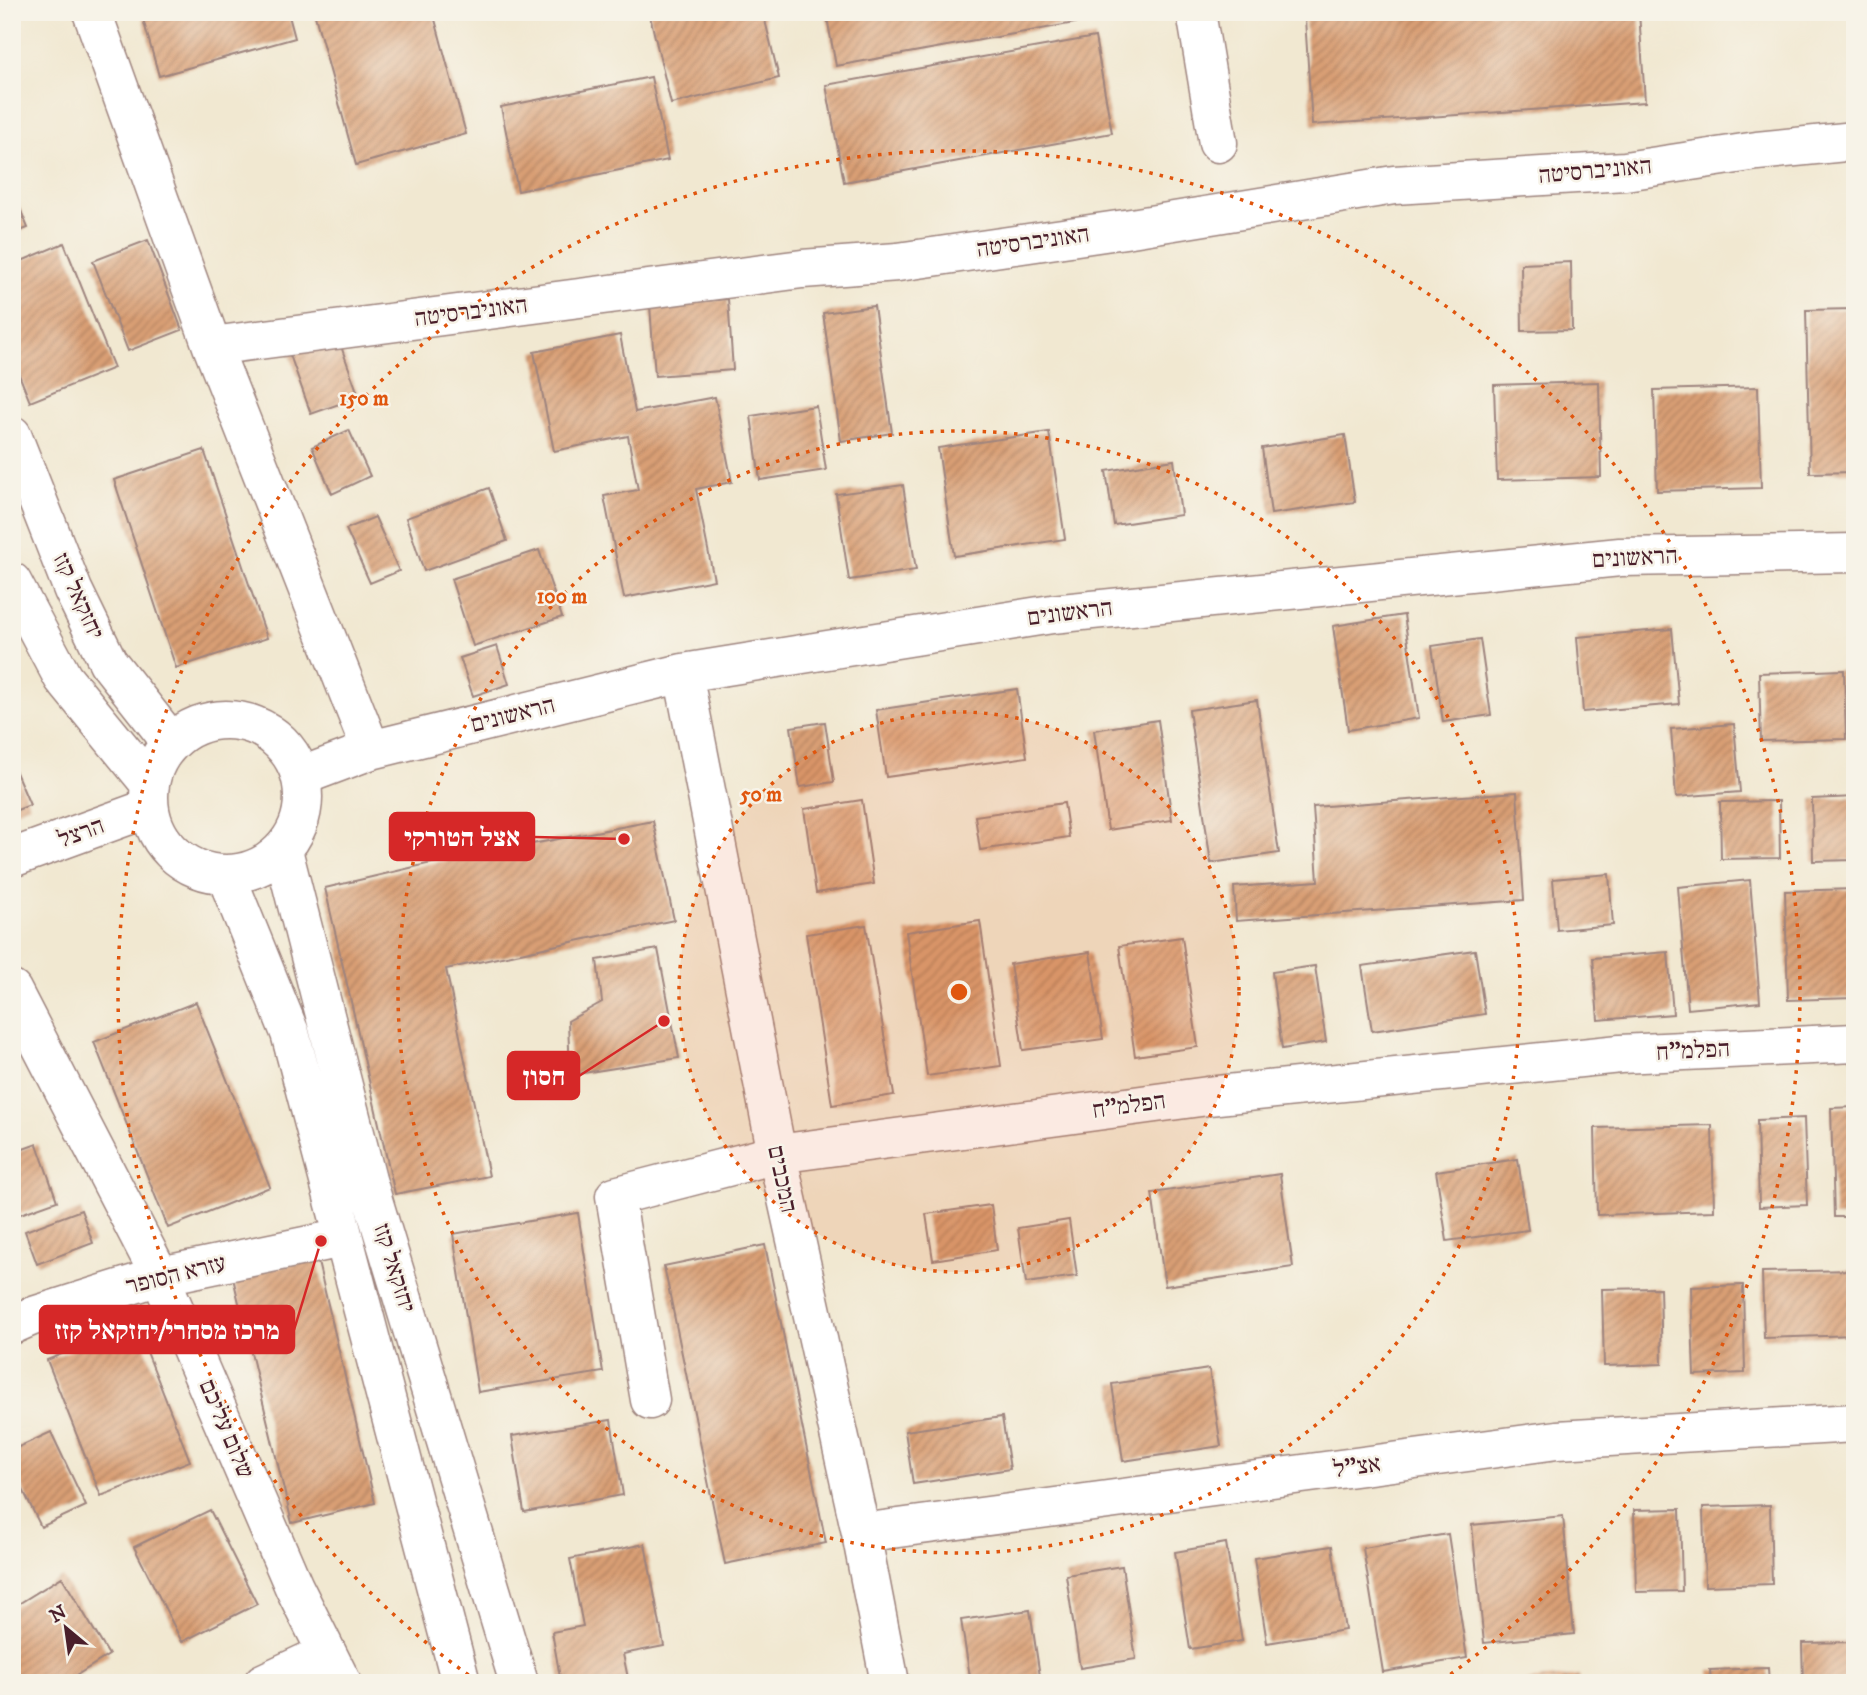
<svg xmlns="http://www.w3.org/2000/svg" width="1867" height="1695" viewBox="0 0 1867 1695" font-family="'IM FELL DW Pica','Frank Ruhl Libre',serif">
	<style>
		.building { fill: url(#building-hatch) }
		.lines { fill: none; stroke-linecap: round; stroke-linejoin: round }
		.minor-casing { stroke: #9e847e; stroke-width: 41 }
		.minor { stroke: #fff; stroke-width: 38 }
		.ring { fill: none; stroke: #e0560e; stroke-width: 3.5; stroke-dasharray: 3.5 7 }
		.labels { text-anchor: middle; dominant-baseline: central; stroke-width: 5; stroke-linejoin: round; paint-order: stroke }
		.street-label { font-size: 24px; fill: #4a1f2b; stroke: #f7f3e8 }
		.centre { fill: #e0560e; stroke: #f7f3e8; stroke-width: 3.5 }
		.ring-label { font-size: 21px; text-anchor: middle; font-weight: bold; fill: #e0560e; stroke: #f7f3e8; stroke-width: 5; stroke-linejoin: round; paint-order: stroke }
		.leader { fill: none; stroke: #d62828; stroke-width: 2.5 }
		.callout-dot { fill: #d62828; stroke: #f7f3e8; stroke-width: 2.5 }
		.callout { fill: #d62828; stroke: #d62828; stroke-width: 2.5 }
		.callout-label { font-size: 26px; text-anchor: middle; font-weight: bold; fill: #fff }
	</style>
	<defs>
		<pattern id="building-hatch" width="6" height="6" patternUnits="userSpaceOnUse" patternTransform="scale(1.75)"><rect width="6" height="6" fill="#d99f75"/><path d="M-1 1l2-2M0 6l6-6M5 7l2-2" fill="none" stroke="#b28160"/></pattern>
	</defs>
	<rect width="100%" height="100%" fill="#f7f3e8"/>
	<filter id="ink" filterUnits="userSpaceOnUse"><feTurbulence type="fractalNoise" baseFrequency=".0143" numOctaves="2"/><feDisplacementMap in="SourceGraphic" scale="14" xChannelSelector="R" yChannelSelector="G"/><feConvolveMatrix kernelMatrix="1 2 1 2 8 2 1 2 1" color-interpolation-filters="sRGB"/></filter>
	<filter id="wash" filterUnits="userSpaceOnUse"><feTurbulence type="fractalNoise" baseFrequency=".00686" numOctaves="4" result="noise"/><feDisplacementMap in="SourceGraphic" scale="28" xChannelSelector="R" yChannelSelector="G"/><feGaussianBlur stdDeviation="1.57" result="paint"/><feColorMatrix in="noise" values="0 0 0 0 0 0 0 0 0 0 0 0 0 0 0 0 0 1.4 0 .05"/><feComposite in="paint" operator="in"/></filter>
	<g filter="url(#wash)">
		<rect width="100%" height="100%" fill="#f1e8d1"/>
		<g id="blocks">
			<path class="building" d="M141 12H288L295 38 159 76Z
				M314 12H433L466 134 356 165Z
				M649 12H763L779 78 671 104Z
				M826 12H1107L1108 17 836 66Z
				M1410 12H1639L1645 102 1312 125 1305 19Z
				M1095 37 1112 133 844 182 826 85Z
				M651 77 668 160 518 191 501 107Z
				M12 189 28 228 12 234Z
				M148 240 182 330 128 351 93 261Z
				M64 243 114 368 30 402 12 357V265Z
				M1571 262 1572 330 1522 331 1521 264Z
				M728 299 733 370 655 376 650 305Z
				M874 306 892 433 841 441 823 313Z
				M1855 309V472L1810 473 1806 310Z
				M337 335 359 397 311 414 289 352Z
				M620 335 635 412 715 397 732 482 696 489 714 580 624 598 604 496 638 490 628 436 554 451 534 352Z
				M1599 382 1601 477 1497 480 1494 385Z
				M1758 387 1761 488 1657 491 1654 390Z
				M816 406 826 470 760 480 751 416Z
				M349 430 370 476 332 494 312 447Z
				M1049 432 1065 539 954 556 938 448Z
				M1345 435 1355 502 1271 514 1262 448Z
				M204 450 267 638 176 668 114 480Z
				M1174 460 1181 515 1114 525 1106 471Z
				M903 485 916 570 849 580 836 494Z
				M489 488 507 541 424 571 406 518Z
				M375 517 399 571 370 583 346 529Z
				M539 550 562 617 473 646 451 579Z
				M1404 615 1419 718 1348 730 1333 626Z
				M1672 629 1679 704 1583 712 1577 637Z
				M1480 639 1491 715 1443 722 1432 646Z
				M497 646 509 684 473 696 460 658Z
				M1844 670 1846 739 1761 741 1759 673Z
				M1017 689 1027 757 886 777 876 710Z
				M1257 700 1279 853 1211 863 1189 710Z
				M1158 720 1172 820 1108 830 1094 730Z
				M825 722 834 782 800 787 791 727Z
				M1734 724 1740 792 1676 797 1671 729Z
				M12 763 30 805 12 812Z
				M1517 792 1524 900 1236 921 1234 887 1318 881 1313 807Z
				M1855 797V860L1813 861 1812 799Z
				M862 800 874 884 816 893 804 809Z
				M1779 801 1780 858 1721 859 1720 802Z
				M1064 803 1069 837 980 850 975 816Z
				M653 821 674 920 446 969 489 1176 395 1194 325 888 427 864Z
				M1609 874 1613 925 1557 930 1553 879Z
				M1750 880 1760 1002 1688 1009 1678 887Z
				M1855 889V998L1788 1000 1785 891Z
				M980 921 1001 1066 927 1076 906 932Z
				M866 925 894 1095 832 1105 806 934Z
				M1182 937 1198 1047 1135 1056 1119 946Z
				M658 949 679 1058 570 1075 568 1021 602 1002 597 960Z
				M1475 950 1485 1014 1372 1031 1362 966Z
				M1090 952 1103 1039 1023 1050 1010 964Z
				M1668 952 1673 1014 1598 1020 1593 958Z
				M1315 966 1326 1042 1282 1049 1272 972Z
				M196 1002 270 1187 168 1228 94 1042Z
				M1855 1107V1217H1834L1831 1108Z
				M1804 1118 1807 1205 1759 1207 1757 1120Z
				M1712 1125 1714 1211 1597 1215 1595 1128Z
				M37 1144 57 1201 12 1217V1153Z
				M1518 1159 1528 1230 1447 1241 1436 1171Z
				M1280 1174 1293 1267 1165 1286 1152 1193Z
				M991 1205 997 1250 933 1260 926 1214Z
				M81 1210 93 1243 37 1264 25 1231Z
				M578 1213 603 1372 478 1392 453 1234Z
				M1069 1220 1077 1276 1026 1283 1018 1228Z
				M765 1245 826 1543 725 1564 664 1266Z
				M317 1258 375 1503 292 1523 233 1278Z
				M1855 1270V1335L1764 1338 1762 1272Z
				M1743 1285 1745 1373 1694 1375 1691 1287Z
				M1660 1288 1662 1364 1604 1366 1602 1289Z
				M136 1324 190 1461 101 1496 47 1360Z
				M1209 1369 1221 1446 1123 1461 1112 1384Z
				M1002 1417 1010 1469 913 1484 905 1431Z
				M611 1420 623 1495 524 1512 512 1436Z
				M51 1432 86 1506 41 1527 12 1467V1450Z
				M1770 1505 1772 1584 1705 1586 1703 1507Z
				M1680 1509 1682 1591 1636 1592 1634 1510Z
				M210 1510 257 1604 182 1642 134 1547Z
				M1563 1516 1574 1634 1484 1643 1472 1525Z
				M1448 1534 1467 1658 1383 1672 1363 1548Z
				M1226 1543 1242 1641 1190 1649 1175 1552Z
				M645 1544 664 1646 623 1654 629 1683H561L552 1632 583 1626 570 1559Z
				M1332 1546 1345 1630 1267 1643 1254 1558Z
				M1122 1566 1136 1659 1080 1668 1066 1575Z
				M62 1577 109 1655 64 1683H12V1608Z
				M1030 1610 1041 1683H971L961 1620Z
				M1855 1642V1683H1803L1802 1643Z
				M1768 1668 1769 1683H1711L1710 1670Z
				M1579 1676 1580 1683H1525V1681Z"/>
		</g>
	</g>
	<g filter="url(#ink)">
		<use href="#blocks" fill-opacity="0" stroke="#9e847e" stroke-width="2"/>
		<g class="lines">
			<defs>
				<path id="minor" d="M92 12 212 346 371 750
					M1196 12 1218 143
					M212 346 802 269 898 262 1125 229 1394 185 1625 171 1757 151 1855 141
					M12 435 73 590 108 662 171 742
					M12 582 63 678 150 784
					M683 673 777 1154 861 1533 890 1683
					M149 797a77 77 0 1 1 154 0a77 77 0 1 1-154 0Z
					M302 776 371 750 683 673 1052 614 1620 557 1855 553
					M283 850 367 1180 519 1683
					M12 858 149 808
					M226 875 290 1033 461 1683
					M12 990 160 1276 294 1587 342 1683
					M12 1325 30 1317 160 1276 343 1238
					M650 1400 615 1196 777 1154 1208 1096 1620 1054 1855 1043
					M861 1533 1557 1440 1855 1423
					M263 1683 327 1653"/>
			</defs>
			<use href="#minor" class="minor-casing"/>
			<use href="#minor" class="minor"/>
		</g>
	</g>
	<circle cx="959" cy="992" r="280" fill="#e0560e" fill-opacity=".12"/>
	<g class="ring">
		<circle cx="959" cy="992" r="280"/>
		<circle cx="959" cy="992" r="561"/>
		<path d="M477 1681A841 841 0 1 1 1441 1681"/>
	</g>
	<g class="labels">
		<g class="street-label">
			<text transform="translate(1595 171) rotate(-5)">האוניברסיטה</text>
			<text transform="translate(1033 242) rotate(-8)">האוניברסיטה</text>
			<text transform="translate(471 312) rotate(-7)">האוניברסיטה</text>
			<text transform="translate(1635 558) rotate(-3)">הראשונים</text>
			<text transform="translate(78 596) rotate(66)">יחזקאל קזז</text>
			<text transform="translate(1070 613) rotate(-7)">הראשונים</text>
			<text transform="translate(513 715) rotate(-14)">הראשונים</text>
			<text transform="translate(81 833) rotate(-20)">הרצל</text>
			<text transform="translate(1693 1051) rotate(-3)">הפלמ"ח</text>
			<text transform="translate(1129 1106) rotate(-8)">הפלמ"ח</text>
			<text transform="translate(782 1179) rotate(78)">המכבים</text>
			<text transform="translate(394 1268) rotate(73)">יחזקאל קזז</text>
			<text transform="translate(176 1275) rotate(-14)">עזרא הסופר</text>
			<text transform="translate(226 1429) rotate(67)">שלום עליכם</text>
			<text transform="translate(1357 1467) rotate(-8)">אצ"ל</text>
		</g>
	</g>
	<circle cx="959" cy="992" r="10" class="centre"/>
	<g class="ring-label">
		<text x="364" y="405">150 m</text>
		<text x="562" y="603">100 m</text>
		<text x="761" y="801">50 m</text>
	</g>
	<path class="leader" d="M624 839L534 837M664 1021L579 1076M321 1241L294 1330"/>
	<g class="callout-dot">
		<circle cx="624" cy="839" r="7"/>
		<circle cx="664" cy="1021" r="7"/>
		<circle cx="321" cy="1241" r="7"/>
	</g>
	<g class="callout">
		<rect x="390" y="813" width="144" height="47" rx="7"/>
		<rect x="508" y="1052" width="71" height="47" rx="7"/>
		<rect x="40" y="1306" width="254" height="47" rx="7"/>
	</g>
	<g class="callout-label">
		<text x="462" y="846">אצל הטורקי</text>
		<text x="544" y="1085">חסון</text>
		<text x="167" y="1339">מרכז מסחרי/יחזקאל קזז</text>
	</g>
	<rect width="1867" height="1695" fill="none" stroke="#f7f3e8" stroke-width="42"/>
	<g transform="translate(66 1628) rotate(331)" stroke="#f7f3e8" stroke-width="5" paint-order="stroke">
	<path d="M0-5L12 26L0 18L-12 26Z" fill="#4a1f2b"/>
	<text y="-10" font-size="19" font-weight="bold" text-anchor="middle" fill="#4a1f2b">N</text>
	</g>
</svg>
